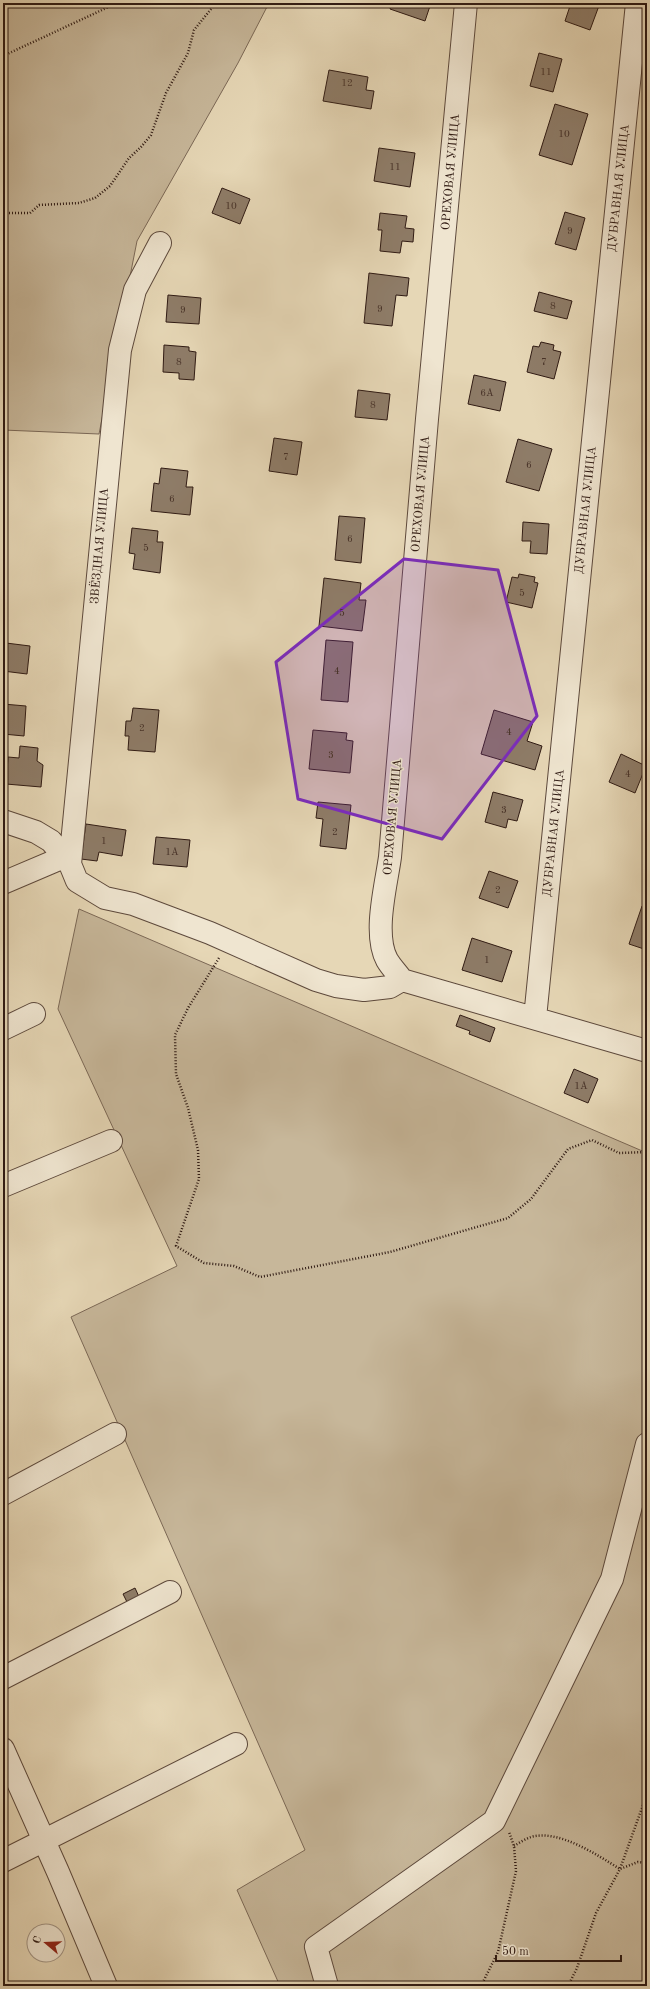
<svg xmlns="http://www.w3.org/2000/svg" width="650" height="1989" viewBox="0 0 650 1989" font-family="'Old Standard TT',serif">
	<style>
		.green { fill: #c7b79a; stroke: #7b6856 }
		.building { fill: #8e7c68; stroke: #2f1a13 }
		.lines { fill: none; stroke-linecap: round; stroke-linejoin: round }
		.minor-casing { stroke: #5d493c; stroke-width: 24 }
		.path { stroke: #2f1a13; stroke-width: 2.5; stroke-dasharray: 1 2; stroke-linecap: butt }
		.minor { stroke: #efe5d0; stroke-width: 22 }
		.marked { fill: #7b2cbf; fill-opacity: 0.2; stroke: #7b2cbf; stroke-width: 3; stroke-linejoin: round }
		.labels { text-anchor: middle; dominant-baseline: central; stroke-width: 3; stroke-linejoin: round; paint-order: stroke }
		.number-label { font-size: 10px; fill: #473228 }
		.street-label { font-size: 12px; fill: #2f1a13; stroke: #efe5d0 }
	</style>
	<rect width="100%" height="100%" fill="#e6d7b6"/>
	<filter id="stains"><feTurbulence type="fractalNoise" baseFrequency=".005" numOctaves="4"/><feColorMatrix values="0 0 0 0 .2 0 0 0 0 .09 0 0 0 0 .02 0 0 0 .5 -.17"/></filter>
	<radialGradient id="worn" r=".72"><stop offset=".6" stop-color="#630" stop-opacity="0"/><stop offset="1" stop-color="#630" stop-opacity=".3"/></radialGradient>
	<path class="green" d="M3 3H269L238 63 137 241 99 434 3 430Z
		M79 909 647 1153V1986H280L237 1890 305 1850 71 1317 177 1266 58 1009Z"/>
	<path class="building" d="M392 3H431L425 21 390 9Z
		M571 3H600L590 30 565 21Z
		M539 53 562 59 553 92 530 86Z
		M329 70 368 77 366 90 374 91 371 109 323 101Z
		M555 104 588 114 572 165 539 155Z
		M379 148 415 153 410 187 374 181Z
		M222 188 250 199 240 224 212 213Z
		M565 212 585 218 576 250 555 244Z
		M380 213 407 216 405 228 414 229 413 242 402 241 400 253 380 251 382 230H378Z
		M369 273 409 278 407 296 396 295 392 326 364 323Z
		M539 292 572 301 567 319 534 311Z
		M168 295 201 298 199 324 166 322Z
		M541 342 554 345 553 350 561 352 554 379 527 372 533 346 539 347Z
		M164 345 189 347V351L196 352 194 380 179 379V373L163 372Z
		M474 375 506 382 500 411 468 404Z
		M358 390 390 394 387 420 355 417Z
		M274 438 302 442 297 475 269 471Z
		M518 439 552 449 539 491 506 482Z
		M161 468 188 471 186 487H193L190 515 151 511 154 483 159 484Z
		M339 516 365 518 361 563 335 560Z
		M523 522 549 524 547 554 530 553 531 541H522Z
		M132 528 158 531 157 542H163L160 573 133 569 135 554 129 553Z
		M519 574 535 577 534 582 538 583 532 608 506 602 512 577 518 578Z
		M324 578 361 583 359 600H366L362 631 319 626Z
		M326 640 353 642 348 702 321 700Z
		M6 643 30 646 27 674 3 671Z
		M3 704 26 706 24 736 3 734Z
		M133 708 159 710 155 752 128 750 129 736H125L126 721H131Z
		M494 710 533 722 527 741 542 746 535 770 481 754Z
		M313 730 347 733 346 740 353 741 350 773 309 769Z
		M20 746 38 748 37 761 43 765 41 787 6 784 8 757 19 758Z
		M621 754 646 766 635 793 609 782Z
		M493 792 523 800 517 821 508 819 506 828 485 822Z
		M318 802 351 805 346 849 320 846 323 819 316 818Z
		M86 824 126 830 122 856 99 852 97 861 81 859Z
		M156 837 190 840 187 867 153 864Z
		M489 871 518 881 508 908 479 898Z
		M642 906 647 908V950L629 944Z
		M472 938 512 951 502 982 462 970Z
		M460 1015 495 1028 490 1042 469 1034 470 1031 456 1026Z
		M574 1069 598 1079 588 1103 564 1093Z
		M135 1588 140 1599 128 1604 123 1594Z"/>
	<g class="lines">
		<defs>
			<path id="minor" d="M160 243 135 290 120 350 70 864 77 881 105 898 133 904 210 933 316 980 336 986 364 990 390 987 402 980 647 1051
				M3 821 36 832 51 841 70 864
				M3 883 64 857
				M402 980C398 974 391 967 387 960 373 934 386 886 390 857L427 419 466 3
				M535 1018 637 3
				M3 1029 34 1014
				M3 1186 111 1141
				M3 1494 115 1434
				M3 1678 170 1592
				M3 1749 58 1872 106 1986
				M3 1861 236 1744
				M327 1986 316 1947 494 1821 612 1579 647 1444"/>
		</defs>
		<use href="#minor" class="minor-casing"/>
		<path class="path" d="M3 56 117 3
			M3 213H30L39 205 79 203 95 198 110 186 129 158 141 147 151 135 166 93 188 53 194 30 216 3
			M219 958 188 1008 175 1035 176 1074 188 1108 198 1150 199 1179 176 1246 204 1263 234 1266 260 1277 390 1252 508 1218 531 1199 568 1149 592 1140 619 1153 647 1152
			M514 1846C519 1843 525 1839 531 1837 559 1829 597 1855 620 1869L647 1794
			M481 1986 498 1952 516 1871 514 1846 509 1832
			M568 1986 577 1968 596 1913 620 1869 638 1862 647 1863"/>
		<use href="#minor" class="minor"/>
	</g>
	<path class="marked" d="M404 559 498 570 537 716 442 839 298 799 276 662Z"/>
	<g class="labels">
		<g class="number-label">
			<text x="546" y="72">11</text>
			<text x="347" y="83">12</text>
			<text x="564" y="134">10</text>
			<text x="395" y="167">11</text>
			<text x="231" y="206">10</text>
			<text x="570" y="231">9</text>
			<text x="553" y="306">8</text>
			<text x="380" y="309">9</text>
			<text x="183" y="310">9</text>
			<text x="179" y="362">8</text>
			<text x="544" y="362">7</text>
			<text x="487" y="393">6А</text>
			<text x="373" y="405">8</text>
			<text x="286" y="457">7</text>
			<text x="529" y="465">6</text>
			<text x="172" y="499">6</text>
			<text x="350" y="539">6</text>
			<text x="146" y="548">5</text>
			<text x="522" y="593">5</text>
			<text x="342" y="613">5</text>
			<text x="337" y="671">4</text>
			<text x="142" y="728">2</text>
			<text x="509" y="732">4</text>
			<text x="331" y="755">3</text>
			<text x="628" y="774">4</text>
			<text x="504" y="810">3</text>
			<text x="335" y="832">2</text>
			<text x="104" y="841">1</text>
			<text x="172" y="852">1А</text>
			<text x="498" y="890">2</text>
			<text x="487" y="960">1</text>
			<text x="581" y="1086">1А</text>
		</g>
		<g class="street-label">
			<text transform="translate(451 172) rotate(-85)">ОРЕХОВАЯ УЛИЦА</text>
			<text transform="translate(619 188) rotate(-84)">ДУБРАВНАЯ УЛИЦА</text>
			<text transform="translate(421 494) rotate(-85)">ОРЕХОВАЯ УЛИЦА</text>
			<text transform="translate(586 510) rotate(-84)">ДУБРАВНАЯ УЛИЦА</text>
			<text transform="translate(100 546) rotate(-85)">ЗВЁЗДНАЯ УЛИЦА</text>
			<text transform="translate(393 817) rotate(-85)">ОРЕХОВАЯ УЛИЦА</text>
			<text transform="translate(554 833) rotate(-84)">ДУБРАВНАЯ УЛИЦА</text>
		</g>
	</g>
	<rect width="650" height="1989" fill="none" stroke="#e6d7b6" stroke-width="16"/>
	<rect x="4" y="4" width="642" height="1981" fill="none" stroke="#2f1a13" stroke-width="2"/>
	<rect x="8" y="8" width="634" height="1973" fill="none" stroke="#2f1a13"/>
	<g transform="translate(46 1943) rotate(289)"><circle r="19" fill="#efe5d0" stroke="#a29484"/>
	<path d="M0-3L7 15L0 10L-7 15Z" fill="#8f2418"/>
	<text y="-6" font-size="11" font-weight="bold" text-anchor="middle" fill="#2f1a13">С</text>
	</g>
	<path d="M496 1955v6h125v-6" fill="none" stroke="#2f1a13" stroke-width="2"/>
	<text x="502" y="1955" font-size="12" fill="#2f1a13" stroke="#efe5d0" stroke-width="3" paint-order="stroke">50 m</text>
	<rect width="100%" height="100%" filter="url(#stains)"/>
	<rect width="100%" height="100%" fill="url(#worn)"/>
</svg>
